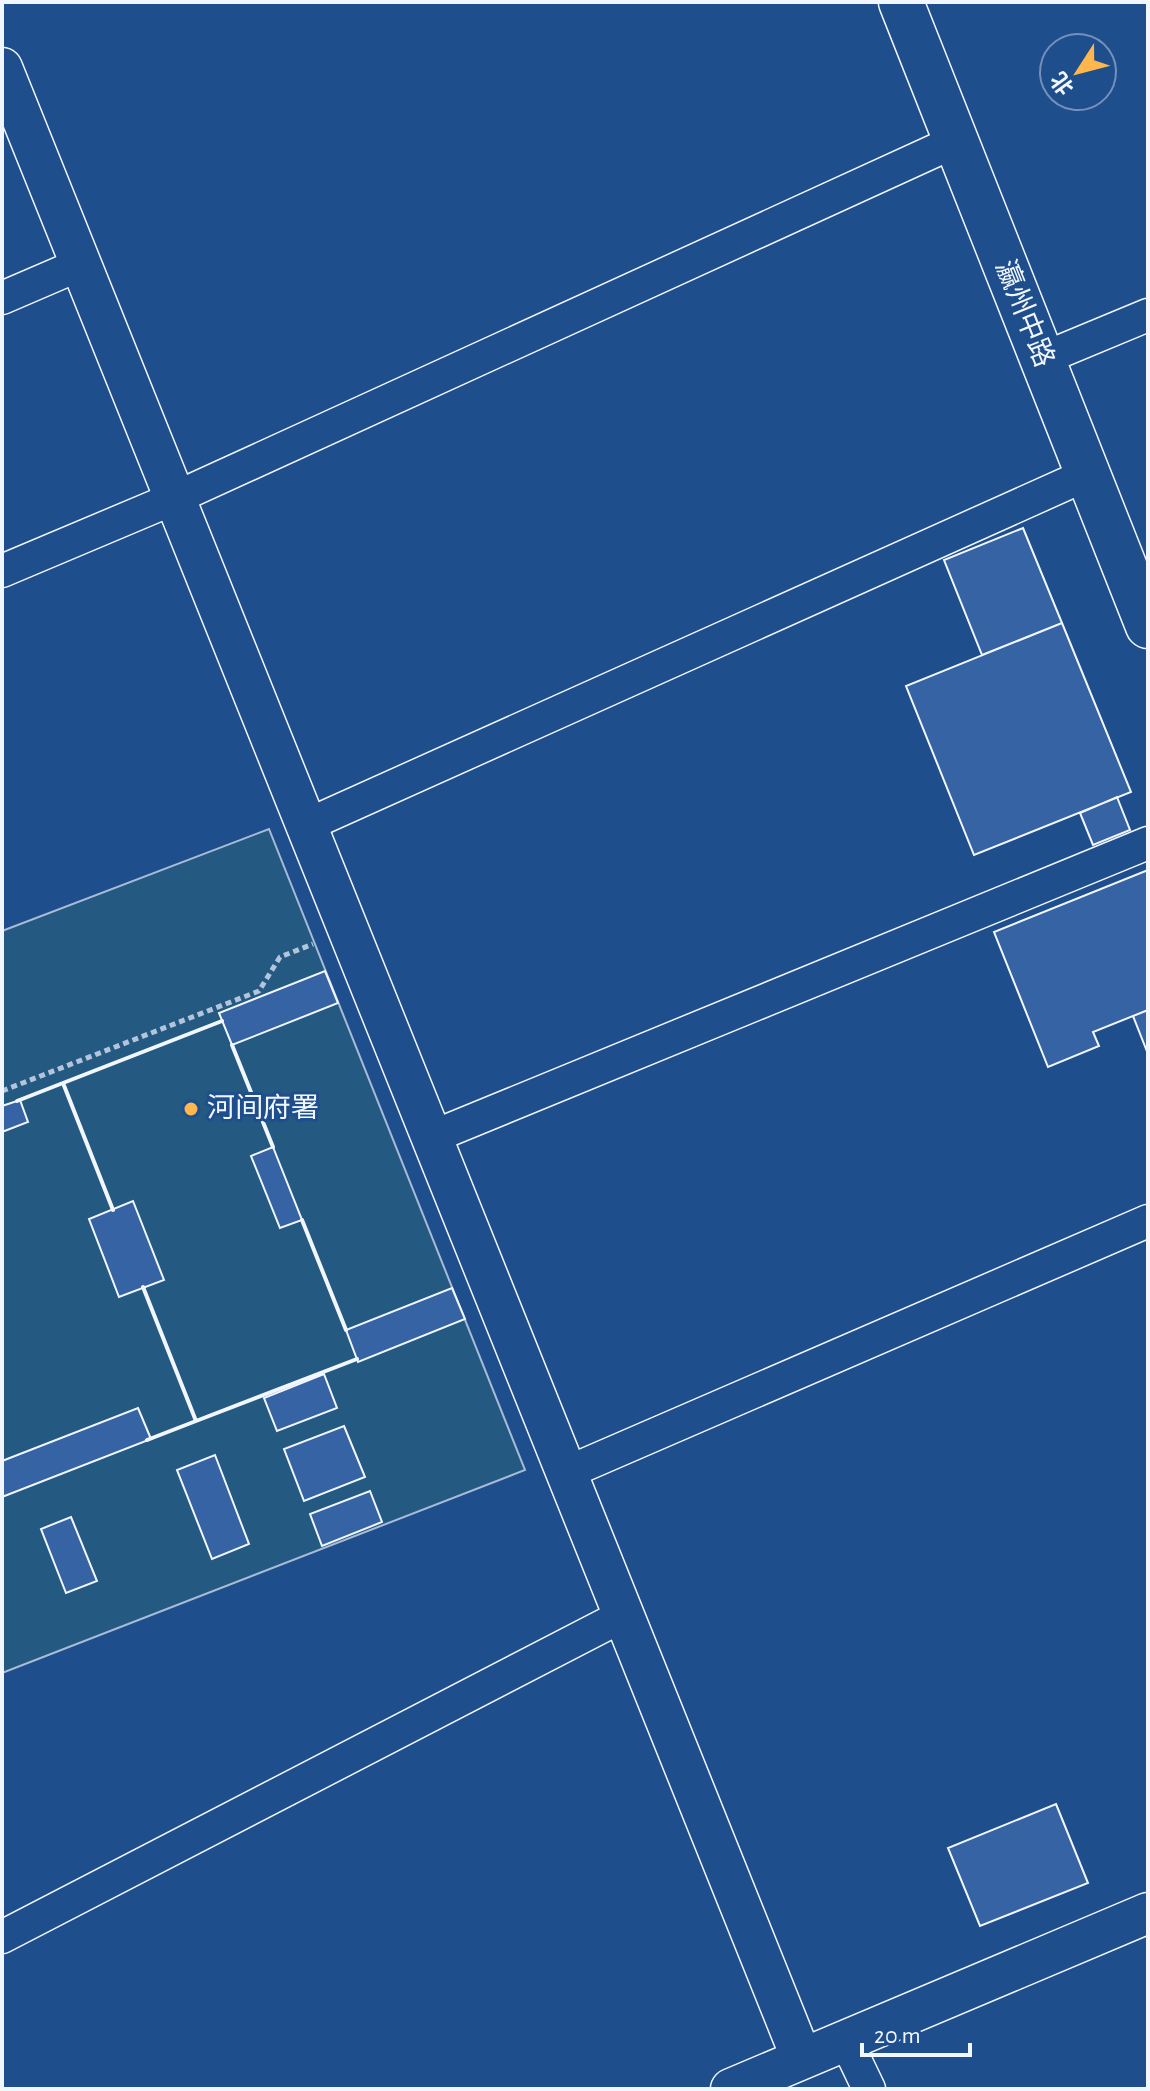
<svg xmlns="http://www.w3.org/2000/svg" width="1150" height="2091" viewBox="0 0 1150 2091" font-family="'Alegreya Sans','Noto Sans SC',sans-serif">
	<style>
		.green { fill: #245a82; stroke: #a8bbd7; stroke-width: 2 }
		.building { fill: #3563a3; stroke: #f2f6ff; stroke-width: 2 }
		.lines { fill: none; stroke-linecap: round; stroke-linejoin: round }
		.minor-casing { stroke: #f2f6ff; stroke-width: 35 }
		.tertiary-casing { stroke: #f2f6ff; stroke-width: 43 }
		.secondary-casing { stroke: #f2f6ff; stroke-width: 47 }
		.path { stroke: #b3c4dc; stroke-width: 5; stroke-dasharray: 6 4; stroke-linecap: butt }
		.minor { stroke: #1f4e8c; stroke-width: 32 }
		.tertiary { stroke: #1f4e8c; stroke-width: 40 }
		.secondary { stroke: #1f4e8c; stroke-width: 44 }
		.wall { stroke: #f2f6ff; stroke-width: 4 }
		.poi-dot { fill: #ffb74d; stroke: #1f4e8c; stroke-width: 3 }
		.labels { text-anchor: middle; dominant-baseline: central; stroke-width: 6; stroke-linejoin: round; paint-order: stroke }
		.street-label { font-size: 28px; fill: #f2f6ff; stroke: #1f4e8c }
		.poi-label { font-size: 28px; fill: #f2f6ff; stroke: #1f4e8c; text-anchor: start }
	</style>
	<rect width="100%" height="100%" fill="#1f4e8c"/>
	<path class="green" d="M269 829 525 1470 2 1673V931Z"/>
	<path class="building" d="M1023 528 1062 623 982 655 944 560Z
		M1062 623 1131 792 974 855 906 686Z
		M1117 797 1130 830 1093 845 1080 813Z
		M1148 870V1010L1093 1032 1099 1046 1048 1067 994 932Z
		M325 971 338 1003 232 1045 219 1013Z
		M1148 1010V1054L1133 1016Z
		M20 1100 28 1122 2 1132V1106Z
		M273 1147 302 1220 280 1228 251 1156Z
		M133 1201 164 1280 119 1297 89 1219Z
		M452 1288 465 1319 358 1362 346 1330Z
		M324 1374 337 1408 277 1431 264 1398Z
		M138 1408 151 1439 2 1497V1461Z
		M344 1426 365 1477 304 1501 284 1449Z
		M215 1455 249 1544 212 1559 177 1470Z
		M370 1491 382 1522 322 1546 310 1514Z
		M71 1517 97 1581 66 1593 41 1529Z
		M1056 1804 1088 1883 980 1926 948 1848Z"/>
	<g class="lines">
		<defs>
			<path id="minor" d="M2 298 81 264
				M1042 359 1148 315
				M2 571 175 498 956 141
				M307 825 1088 474
				M432 1137 1148 843
				M566 1473 1148 1221
				M2 1937 624 1615
				M846 2041 869 2089"/>
			<path id="tertiary" d="M2 68 802 2059
				M731 2089 1148 1913"/>
			<path id="secondary" d="M901 2 1148 626"/>
		</defs>
		<use href="#minor" class="minor-casing"/>
		<use href="#tertiary" class="tertiary-casing"/>
		<use href="#secondary" class="secondary-casing"/>
		<path class="path" d="M2 1091 259 991 280 957 313 944"/>
		<use href="#minor" class="minor"/>
		<use href="#tertiary" class="tertiary"/>
		<use href="#secondary" class="secondary"/>
		<path class="wall" d="M232 1045 273 1147
			M63 1083 222 1021
			M17 1101 63 1083 113 1210
			M302 1220 346 1330
			M143 1287 196 1421 147 1440
			M196 1421 357 1359"/>
	</g>
	<circle class="poi-dot" cx="191" cy="1109" r="8"/>
	<g class="labels">
		<g class="street-label">
			<text transform="translate(1024 314) rotate(68)">瀛州中路</text>
		</g>
		<g class="poi-label">
			<text x="207" y="1109">河间府署</text>
		</g>
	</g>
	<rect width="1150" height="2091" fill="none" stroke="#f2f6ff" stroke-width="8"/>
	<g transform="translate(1078 72) rotate(234)"><circle r="38" fill="#1f4e8c" stroke="#7391ba" stroke-width="2"/>
	<path d="M0-6L14 30L0 20L-14 30Z" fill="#ffb74d"/>
	<text y="-12" font-size="22" font-weight="bold" text-anchor="middle" fill="#f2f6ff">北</text>
	</g>
	<path d="M862 2043v12h108v-12" fill="none" stroke="#f2f6ff" stroke-width="4"/>
	<text x="874" y="2043" font-size="24" fill="#f2f6ff" stroke="#1f4e8c" stroke-width="6" paint-order="stroke">20 m</text>
</svg>
